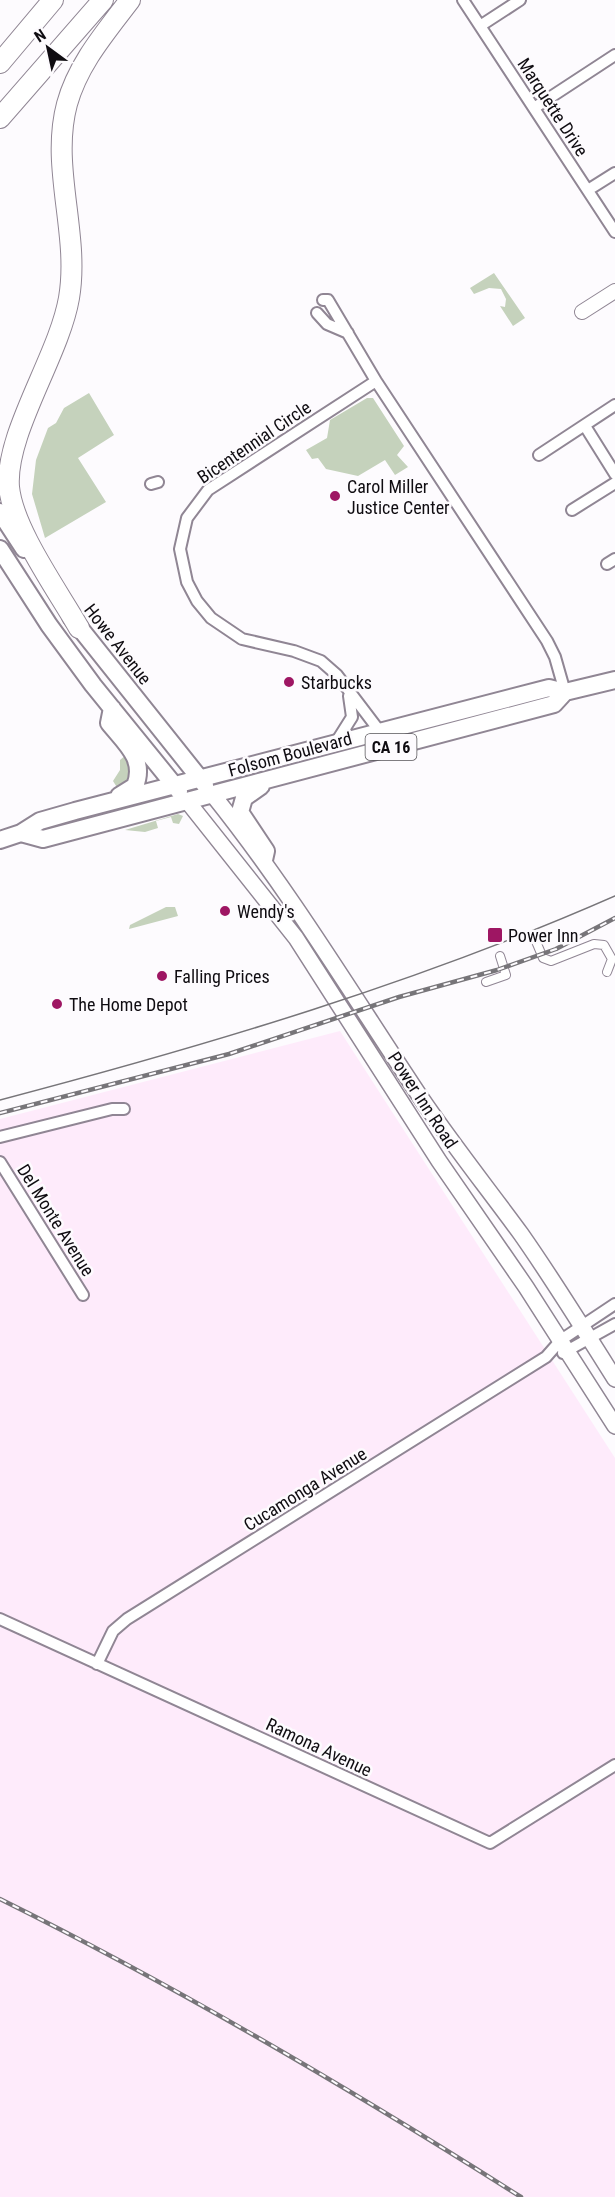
<svg xmlns="http://www.w3.org/2000/svg" width="615" height="2197" viewBox="0 0 615 2197" font-family="'Roboto Condensed',sans-serif">
	<style>
		.industrial { fill: #feebfb }
		.green { fill: #c5d2bc }
		.lines { fill: none; stroke-linecap: round; stroke-linejoin: round }
		.pedestrian-casing { stroke: #908694; stroke-width: 10 }
		.minor-casing { stroke: #908694; stroke-width: 14 }
		.tertiary-casing { stroke: #908694; stroke-width: 16 }
		.secondary-casing { stroke: #908694; stroke-width: 18 }
		.primary-casing { stroke: #908694; stroke-width: 20 }
		.motorway-casing { stroke: #908694; stroke-width: 22 }
		.pedestrian { stroke: #fff; stroke-width: 8 }
		.minor { stroke: #fff; stroke-width: 10 }
		.tertiary { stroke: #fff; stroke-width: 14 }
		.secondary { stroke: #fff; stroke-width: 15 }
		.primary { stroke: #fff; stroke-width: 16 }
		.motorway { stroke: #fff; stroke-width: 20 }
		.tram { stroke: #777579; stroke-width: 1.5 }
		.rail-casing { stroke: #777579; stroke-width: 4.5 }
		.rail { stroke: #fdfbfe; stroke-width: 2; stroke-dasharray: 7; stroke-linecap: butt }
		.poi-dot { fill: #9e1663; stroke: #fdfbfe; stroke-width: 2 }
		.labels { text-anchor: middle; dominant-baseline: central; stroke-width: 5; stroke-linejoin: round; paint-order: stroke }
		.shield { fill: #fdfbfe; stroke: #565458; stroke-width: 1.5 }
		.shield-label { font-size: 16px; font-weight: bold; fill: #0f0c11 }
		.street-label { font-size: 18px; fill: #0f0c11; stroke: #fdfbfe }
		.poi-label { font-size: 18px; fill: #0f0c11; stroke: #fdfbfe; text-anchor: start }
	</style>
	<rect width="100%" height="100%" fill="#fdfbfe"/>
	<path class="industrial" d="M340 1031 615 1458V2197H0V1119Z"/>
	<path class="green" d="M494 273 525 318 513 326 500 306 505 307 506 299 501 289 489 288 474 294 470 288Z
		M89 393 114 435 78 458 106 502 45 538 32 494 36 460 48 428 56 423 64 408Z
		M367 398H373L404 446 397 455 408 467 395 475 385 460 358 476 326 469 318 458 312 459 306 450 327 438 330 420Z
		M126 755C136 768 128 781 118 789L113 781 120 770V760Z
		M178 814 183 816 179 824 173 823 171 817 156 821 158 828 145 832 125 830Z
		M166 907H175L178 916 129 929 130 925Z"/>
	<g class="lines">
		<defs>
			<path id="pedestrian" d="M535 939 543 958 551 961 594 944 604 945 612 959 607 972
				M486 982 506 975 500 956"/>
			<path id="minor" d="M463 0 615 232
				M480 26 520 0
				M534 108 615 55
				M588 190 615 173
				M323 300H328L376 381 547 641 555 657 565 692
				M317 313 327 324 348 333
				M376 381 208 490 187 518 180 549 187 582 197 601 211 618 242 639 294 651 321 661 337 675 381 733
				M585 426 615 474
				M539 455 615 405
				M151 484 158 482
				M572 510 615 483
				M607 564 615 559
				M335 744 352 717 349 696
				M0 1137 112 1109H124
				M0 1162 83 1295
				M563 1353 615 1324
				M0 1619 490 1843 615 1765
				M97 1664 113 1631 127 1619 546 1357 561 1340 615 1304"/>
			<path id="tertiary" d="M582 312 615 291"/>
			<path id="secondary" d="M213 795C290 891 353 996 421 1098 453 1145 488 1189 521 1234 554 1281 584 1330 615 1379
				M188 802 296 938 439 1161 526 1287 615 1426"/>
			<path id="primary" d="M0 512 24 549
				M0 549 49 625 93 685 179 791
				M71 617 205 785
				M112 708 109 723C125 743 146 759 135 786L119 796
				M261 786 244 798 240 812 266 851 264 860
				M21 833 43 839 554 704 565 692
				M0 840 21 833 40 821 75 811 549 688 565 692 615 680"/>
			<path id="motorway" d="M0 63 53 0
				M0 118 103 0
				M79 628C58 591 13 529 9 487 5 433 59 356 69 298 80 234 50 167 67 104 78 64 105 33 130 0"/>
		</defs>
		<use href="#pedestrian" class="pedestrian-casing"/>
		<use href="#minor" class="minor-casing"/>
		<use href="#tertiary" class="tertiary-casing"/>
		<use href="#secondary" class="secondary-casing"/>
		<use href="#primary" class="primary-casing"/>
		<use href="#motorway" class="motorway-casing"/>
		<use href="#pedestrian" class="pedestrian"/>
		<use href="#minor" class="minor"/>
		<use href="#tertiary" class="tertiary"/>
		<use href="#secondary" class="secondary"/>
		<use href="#primary" class="primary"/>
		<use href="#motorway" class="motorway"/>
		<path class="tram" d="M0 1100C209 1045 417 983 615 896"/>
		<defs>
			<path id="rail" d="M0 1113 229 1054 399 997 497 970 556 949 615 918
				M0 1899C180 1988 352 2090 521 2197"/>
		</defs>
		<use href="#rail" class="rail-casing"/>
		<use href="#rail" class="rail"/>
	</g>
	<g class="poi-dot">
		<circle cx="335" cy="496" r="6"/>
		<circle cx="289" cy="682" r="6"/>
		<circle cx="225" cy="911" r="6"/>
		<rect x="487" y="927" width="16" height="16" rx="3"/>
		<circle cx="162" cy="976" r="6"/>
		<circle cx="57" cy="1004" r="6"/>
	</g>
	<g class="labels">
		<rect class="shield" x="365.5" y="734" width="51" height="26" rx="4.5"/>
		<g class="shield-label">
			<text x="391" y="747">CA 16</text>
		</g>
		<g class="street-label">
			<text transform="translate(553 107) rotate(57)">Marquette Drive</text>
			<text transform="translate(254 442) rotate(-34)">Bicentennial Circle</text>
			<text transform="translate(118 644) rotate(52)">Howe Avenue</text>
			<text transform="translate(290 754) rotate(-15)">Folsom Boulevard</text>
			<text transform="translate(423 1100) rotate(57)">Power Inn Road</text>
			<text transform="translate(56 1220) rotate(58)">Del Monte Avenue</text>
			<text transform="translate(305 1489) rotate(-32)">Cucamonga Avenue</text>
			<text transform="translate(319 1747) rotate(25)">Ramona Avenue</text>
		</g>
		<g class="poi-label">
			<text x="347" y="486">Carol Miller<tspan x="347" dy="21">Justice Center</tspan></text>
			<text x="301" y="682">Starbucks</text>
			<text x="237" y="911">Wendy's</text>
			<text x="508" y="935">Power Inn</text>
			<text x="174" y="976">Falling Prices</text>
			<text x="69" y="1004">The Home Depot</text>
		</g>
	</g>
	<g transform="translate(48 48) rotate(327)" stroke="#fdfbfe" stroke-width="4.5" paint-order="stroke">
	<path d="M0-4.5L10 22L0 15L-10 22Z" fill="#0f0c11"/>
	<text y="-9" font-size="16" font-weight="bold" text-anchor="middle" fill="#0f0c11">N</text>
	</g>
</svg>
